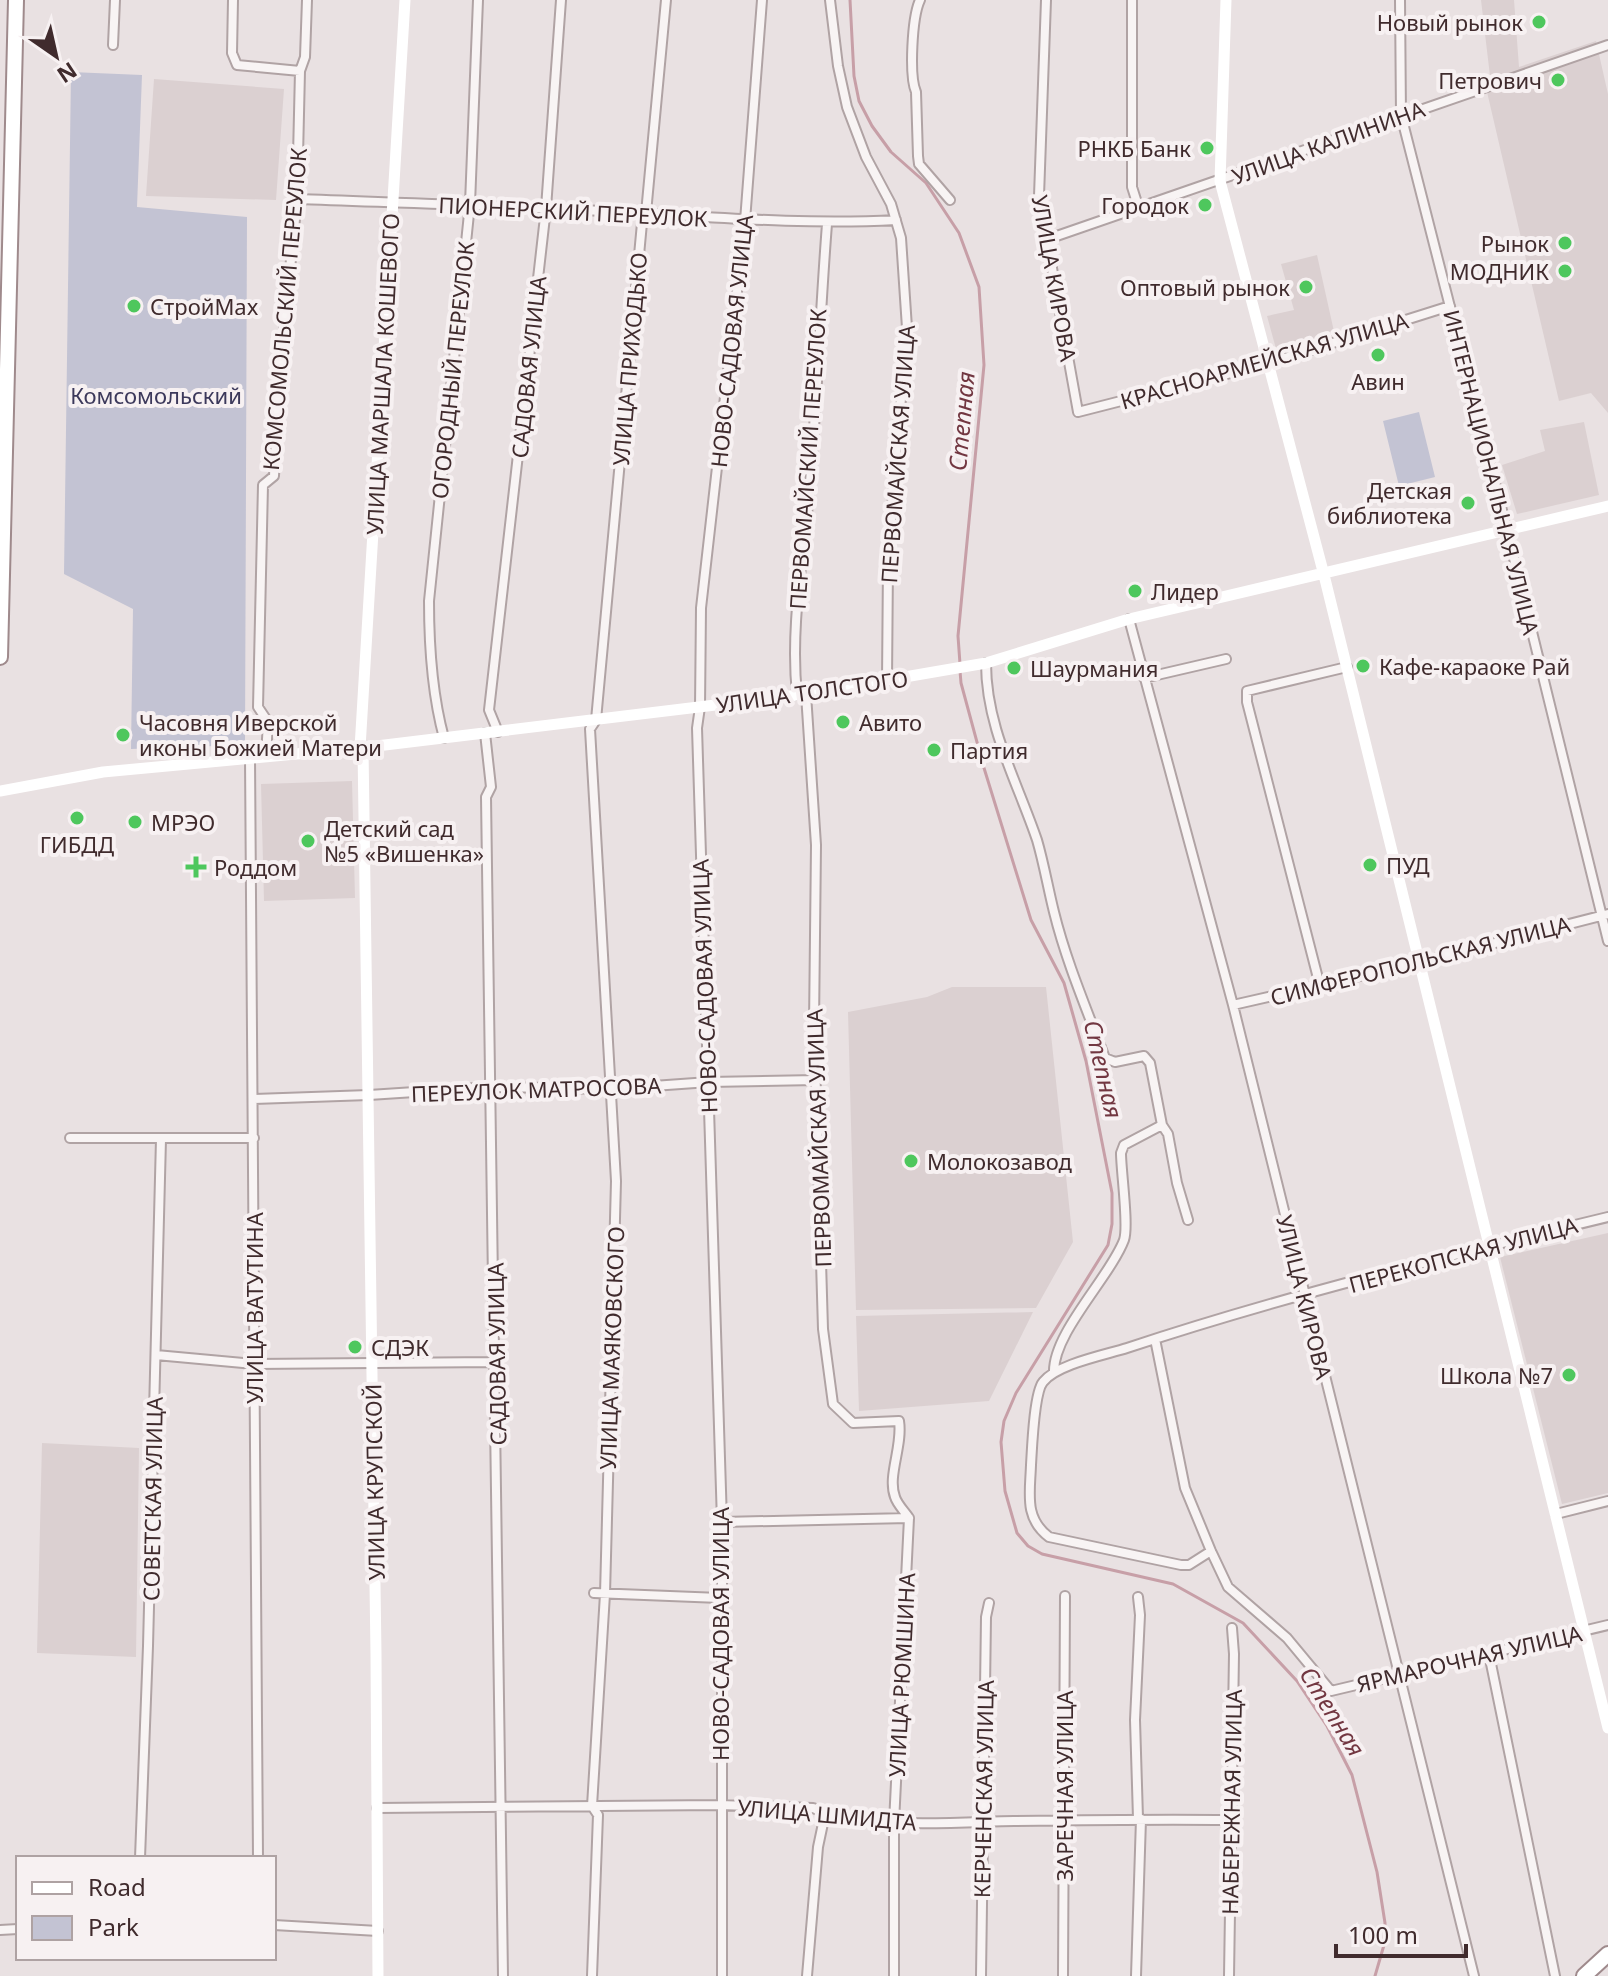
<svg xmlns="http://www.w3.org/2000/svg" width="1608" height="1976" viewBox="0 0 1608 1976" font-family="'Noto Sans',sans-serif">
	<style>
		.built { fill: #dbd0d1 }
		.green { fill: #c3c3d3 }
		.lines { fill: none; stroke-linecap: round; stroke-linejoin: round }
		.stream { stroke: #c79fa7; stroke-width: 3 }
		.street-casing { stroke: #b0a3a4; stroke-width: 12 }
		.highway-casing { stroke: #9f8a8c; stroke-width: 18 }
		.street { stroke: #f8f4f4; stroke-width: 8 }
		.secondary { stroke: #fff; stroke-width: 11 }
		.highway { stroke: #fff; stroke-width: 14 }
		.poi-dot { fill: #4ec75d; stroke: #f7f1f2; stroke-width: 3 }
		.labels { text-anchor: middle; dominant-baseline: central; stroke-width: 8; stroke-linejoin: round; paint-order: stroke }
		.poi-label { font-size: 22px; fill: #402b2d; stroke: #f7f1f2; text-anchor: start }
		.street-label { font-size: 22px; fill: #402b2d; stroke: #f7f1f2 }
		.park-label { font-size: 22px; fill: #3c395b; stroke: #f7f1f2 }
		.water-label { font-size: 24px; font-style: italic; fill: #723741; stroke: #f7f1f2 }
	</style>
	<rect width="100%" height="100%" fill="#e9e1e2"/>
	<path class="built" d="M1481 0H1514L1519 67 1596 41 1608 94V413L1591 393 1559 401 1484 79 1490 76Z
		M154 79 284 89 276 200 146 196Z
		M1317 255 1335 336 1278 356 1267 316 1294 310 1281 264Z
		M1584 422 1599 495 1517 514 1502 465 1545 451 1540 430Z
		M352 781 355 898 264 901 261 784Z
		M952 987H1046L1073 1242 1036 1308 856 1310 848 1012 927 997Z
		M1608 1233V1493L1562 1504 1500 1257Z
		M1033 1312 989 1401 859 1411 856 1316Z
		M42 1443 139 1448 136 1657 37 1653Z"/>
	<path class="green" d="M71 72 142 75 137 207 247 217 245 745 131 749 133 609 64 574Z
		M1419 412 1435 477 1399 486 1383 421Z"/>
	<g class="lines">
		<path class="stream" d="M850 0 854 76 859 101 872 126 891 152 926 183 959 233 979 287 984 365 958 636 960 664
			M960 671 961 683 984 768 1031 920 1064 983 1086 1061 1112 1193V1224L1108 1245 1016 1393 1004 1421 1001 1442 1005 1491 1017 1533 1028 1546 1042 1554 1173 1584 1243 1623 1297 1681 1327 1726 1352 1775 1377 1872 1385 1923 1384 1945 1375 1976"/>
		<defs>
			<path id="street" d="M233 0 232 53 237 65 300 71
				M830 0 838 66 847 107 866 157 891 204 901 238 908 343 899 415 888 564 887 680
				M920 0C912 17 909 76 916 92L918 156 919 164 950 200
				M1046 0 1039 196 1078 412 1266 364 1450 306
				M1132 0V187L1139 209
				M1400 0 1401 115 1507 530 1608 941
				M113 45 115 0
				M297 199C405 203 513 206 621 212 714 217 804 225 896 220
				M1048 239 1608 45
				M1129 619 1233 1005 1474 1976
				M986 663C986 727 1017 781 1037 840 1044 864 1048 888 1054 912 1066 961 1087 1010 1105 1058L1115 1062 1144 1056 1150 1063 1162 1125 1124 1145 1121 1153C1121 1171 1129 1226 1124 1240 1110 1277 1053 1333 1054 1372
				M1144 678 1226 659
				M806 694 816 845 814 1026 823 1329 833 1404 853 1423 899 1421C903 1446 887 1476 895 1497 897 1504 905 1512 909 1518
				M797 695C790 627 803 561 809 494 817 404 820 313 827 224
				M498 732 489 710 546 208 561 0
				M485 733 491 787 486 797 503 1976
				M444 738C432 694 429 647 429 601L470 204 478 0
				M266 756 268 722 258 707 263 485 274 476 279 380 297 199 300 71 305 57 307 0
				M250 758 258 1858
				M1320 986 1247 702V691L1347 667
				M1233 1005 1421 962 1608 914
				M254 1099 369 1095 491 1087 611 1089 709 1082 817 1080
				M1162 1125 1168 1134 1177 1183 1188 1220
				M70 1138H254
				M1155 1339 1185 1488 1211 1551 1228 1587 1287 1638 1331 1691 1608 1625
				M156 1355 254 1364 496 1362
				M1556 1514 1608 1501
				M722 1522 909 1518
				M1211 1551 1189 1565H1181L1049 1537C1024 1518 1030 1494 1031 1465 1032 1449 1034 1393 1043 1382 1057 1364 1105 1355 1127 1348 1284 1296 1447 1256 1608 1217
				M594 1593 720 1598
				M1489 1654 1555 1976
				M377 1808 720 1805 813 1808C863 1830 958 1822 1014 1821 1086 1820 1157 1819 1229 1820
				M1138 1818 1135 1720 1140 1615 1138 1597
				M140 1858 148 1646 161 1139
				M274 1925 378 1931
				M0 1930 18 1929
				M592 1976 598 1815 592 1806 605 1594 616 1181 590 729 596 720 642 223 646 213 666 0
				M722 1976V1522L697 728 700 707 701 608 745 221 762 0
				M807 1976 818 1847 825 1814
				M894 1976V1823L909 1518
				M981 1976 986 1617 989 1603
				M1063 1976 1065 1596
				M1136 1976 1141 1819
				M1229 1976 1234 1654 1232 1628"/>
			<path id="highway" d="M0 657 16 0
				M1584 1976 1608 1954"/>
		</defs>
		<use href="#street" class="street-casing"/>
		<use href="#highway" class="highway-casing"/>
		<use href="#street" class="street"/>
		<path class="secondary" d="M1226 0 1220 181 1324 575 1608 1728
			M360 748 405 0
			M363 748 376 1654 378 1976
			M0 791 103 772 360 748 806 694 986 663 1129 619 1608 506"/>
		<use href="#highway" class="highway"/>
	</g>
	<g class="poi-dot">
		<circle cx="1539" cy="22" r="8"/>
		<circle cx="1558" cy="80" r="8"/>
		<circle cx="1207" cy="148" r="8"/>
		<circle cx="1205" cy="205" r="8"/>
		<circle cx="1565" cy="243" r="8"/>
		<circle cx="1565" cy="271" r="8"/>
		<circle cx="1306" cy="287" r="8"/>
		<circle cx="134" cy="306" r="8"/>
		<circle cx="1378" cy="355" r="8"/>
		<circle cx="1468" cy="503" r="8"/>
		<circle cx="1135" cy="591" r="8"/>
		<circle cx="1363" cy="666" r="8"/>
		<circle cx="1014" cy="668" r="8"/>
		<circle cx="843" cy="722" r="8"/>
		<circle cx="123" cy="735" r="8"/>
		<circle cx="934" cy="750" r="8"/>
		<circle cx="77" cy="818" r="8"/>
		<circle cx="135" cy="822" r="8"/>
		<circle cx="308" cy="841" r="8"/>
		<circle cx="1370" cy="865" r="8"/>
		<path d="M192 855h8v8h8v8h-8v8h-8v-8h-8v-8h8z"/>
		<circle cx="911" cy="1161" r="8"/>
		<circle cx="355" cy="1347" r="8"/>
		<circle cx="1569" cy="1375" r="8"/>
	</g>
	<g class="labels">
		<g class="poi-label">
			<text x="1523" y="22" text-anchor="end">Новый рынок</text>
			<text x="1542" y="80" text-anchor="end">Петрович</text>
			<text x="1191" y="148" text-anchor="end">РНКБ Банк</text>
			<text x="1189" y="205" text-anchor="end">Городок</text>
			<text x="1549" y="243" text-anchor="end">Рынок</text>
			<text x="1549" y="271" text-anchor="end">МОДНИК</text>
			<text x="1290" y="287" text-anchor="end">Оптовый рынок</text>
			<text x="150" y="306">СтройMax</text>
			<text x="1378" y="381" text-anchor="middle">Авин</text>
			<text x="1452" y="490" text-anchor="end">Детская<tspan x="1452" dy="25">библиотека</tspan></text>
			<text x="1151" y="591">Лидер</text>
			<text x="1379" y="666">Кафе-караоке Рай</text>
			<text x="1030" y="668">Шаурмания</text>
			<text x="139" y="722">Часовня Иверской<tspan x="139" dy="25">иконы Божией Матери</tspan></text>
			<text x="859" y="722">Авито</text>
			<text x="950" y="750">Партия</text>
			<text x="151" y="822">МРЭО</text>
			<text x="324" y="828">Детский сад<tspan x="324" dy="25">№5 «Вишенка»</tspan></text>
			<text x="77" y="844" text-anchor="middle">ГИБДД</text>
			<text x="1386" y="865">ПУД</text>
			<text x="214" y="867">Роддом</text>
			<text x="927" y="1161">Молокозавод</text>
			<text x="371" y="1347">СДЭК</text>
			<text x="1553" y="1375" text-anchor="end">Школа №7</text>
		</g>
		<g class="street-label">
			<text transform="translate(1328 142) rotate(-20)">УЛИЦА КАЛИНИНА</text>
			<text transform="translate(573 211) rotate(3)">ПИОНЕРСКИЙ ПЕРЕУЛОК</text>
			<text transform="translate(1055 278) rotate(80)">УЛИЦА КИРОВА</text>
			<text transform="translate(284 309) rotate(-85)">КОМСОМОЛЬСКИЙ ПЕРЕУЛОК</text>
			<text transform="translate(731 341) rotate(-84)">НОВО-САДОВАЯ УЛИЦА</text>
			<text transform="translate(629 359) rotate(-85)">УЛИЦА ПРИХОДЬКО</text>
			<text transform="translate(1264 360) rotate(-16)">КРАСНОАРМЕЙСКАЯ УЛИЦА</text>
			<text transform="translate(528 367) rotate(-84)">САДОВАЯ УЛИЦА</text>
			<text transform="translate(452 370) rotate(-84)">ОГОРОДНЫЙ ПЕРЕУЛОК</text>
			<text transform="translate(382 374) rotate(-87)">УЛИЦА МАРШАЛА КОШЕВОГО</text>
			<text transform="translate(897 454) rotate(-86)">ПЕРВОМАЙСКАЯ УЛИЦА</text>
			<text transform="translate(807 459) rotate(-86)">ПЕРВОМАЙСКИЙ ПЕРЕУЛОК</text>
			<text transform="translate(1492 472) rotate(76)">ИНТЕРНАЦИОНАЛЬНАЯ УЛИЦА</text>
			<text transform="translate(812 691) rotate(-8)">УЛИЦА ТОЛСТОГО</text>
			<text transform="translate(1420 960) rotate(-14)">СИМФЕРОПОЛЬСКАЯ УЛИЦА</text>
			<text transform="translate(704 986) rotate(-92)">НОВО-САДОВАЯ УЛИЦА</text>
			<text transform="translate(536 1089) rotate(-2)">ПЕРЕУЛОК МАТРОСОВА</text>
			<text transform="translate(818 1138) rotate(-92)">ПЕРВОМАЙСКАЯ УЛИЦА</text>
			<text transform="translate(1463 1254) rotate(-15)">ПЕРЕКОПСКАЯ УЛИЦА</text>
			<text transform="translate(1305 1297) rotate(76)">УЛИЦА КИРОВА</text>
			<text transform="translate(254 1308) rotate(-90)">УЛИЦА ВАТУТИНА</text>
			<text transform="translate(611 1348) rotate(-88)">УЛИЦА МАЯКОВСКОГО</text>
			<text transform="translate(496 1354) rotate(-91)">САДОВАЯ УЛИЦА</text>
			<text transform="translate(374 1482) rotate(-91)">УЛИЦА КРУПСКОЙ</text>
			<text transform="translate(152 1499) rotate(-89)">СОВЕТСКАЯ УЛИЦА</text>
			<text transform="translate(720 1634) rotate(-90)">НОВО-САДОВАЯ УЛИЦА</text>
			<text transform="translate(1469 1658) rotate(-13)">ЯРМАРОЧНАЯ УЛИЦА</text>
			<text transform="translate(901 1675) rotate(-87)">УЛИЦА РЮМШИНА</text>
			<text transform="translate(1064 1786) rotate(-90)">ЗАРЕЧНАЯ УЛИЦА</text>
			<text transform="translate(983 1789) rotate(-89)">КЕРЧЕНСКАЯ УЛИЦА</text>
			<text transform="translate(1231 1802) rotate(-89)">НАБЕРЕЖНАЯ УЛИЦА</text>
			<text transform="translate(827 1814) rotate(5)">УЛИЦА ШМИДТА</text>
		</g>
		<g class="park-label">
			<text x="156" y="395">Комсомольский</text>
		</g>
		<g class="water-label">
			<text transform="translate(961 421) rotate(-85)">Степная</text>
			<text transform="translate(1104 1069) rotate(77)">Степная</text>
			<text transform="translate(1333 1711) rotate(58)">Степная</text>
		</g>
	</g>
	<rect x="16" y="1856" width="260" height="104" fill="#f7f1f2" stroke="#aea2a3" stroke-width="2"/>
	<rect x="32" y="1882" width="40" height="12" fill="#ffffff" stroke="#aea2a3" stroke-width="2"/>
	<text x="88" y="1896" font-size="24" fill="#402b2d">Road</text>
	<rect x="32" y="1916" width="40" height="24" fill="#c3c3d3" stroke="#aea2a3" stroke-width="2"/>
	<text x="88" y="1936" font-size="24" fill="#402b2d">Park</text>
	<g transform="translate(56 56) rotate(146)" stroke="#f7f1f2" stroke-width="6" paint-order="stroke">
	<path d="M0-6L14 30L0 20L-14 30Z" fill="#402b2d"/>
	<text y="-12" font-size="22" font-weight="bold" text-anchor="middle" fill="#402b2d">N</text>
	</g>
	<path d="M1336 1944v12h130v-12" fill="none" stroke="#402b2d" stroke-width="4"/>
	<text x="1348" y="1944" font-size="24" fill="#402b2d" stroke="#f7f1f2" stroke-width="6" paint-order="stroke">100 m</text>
</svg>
